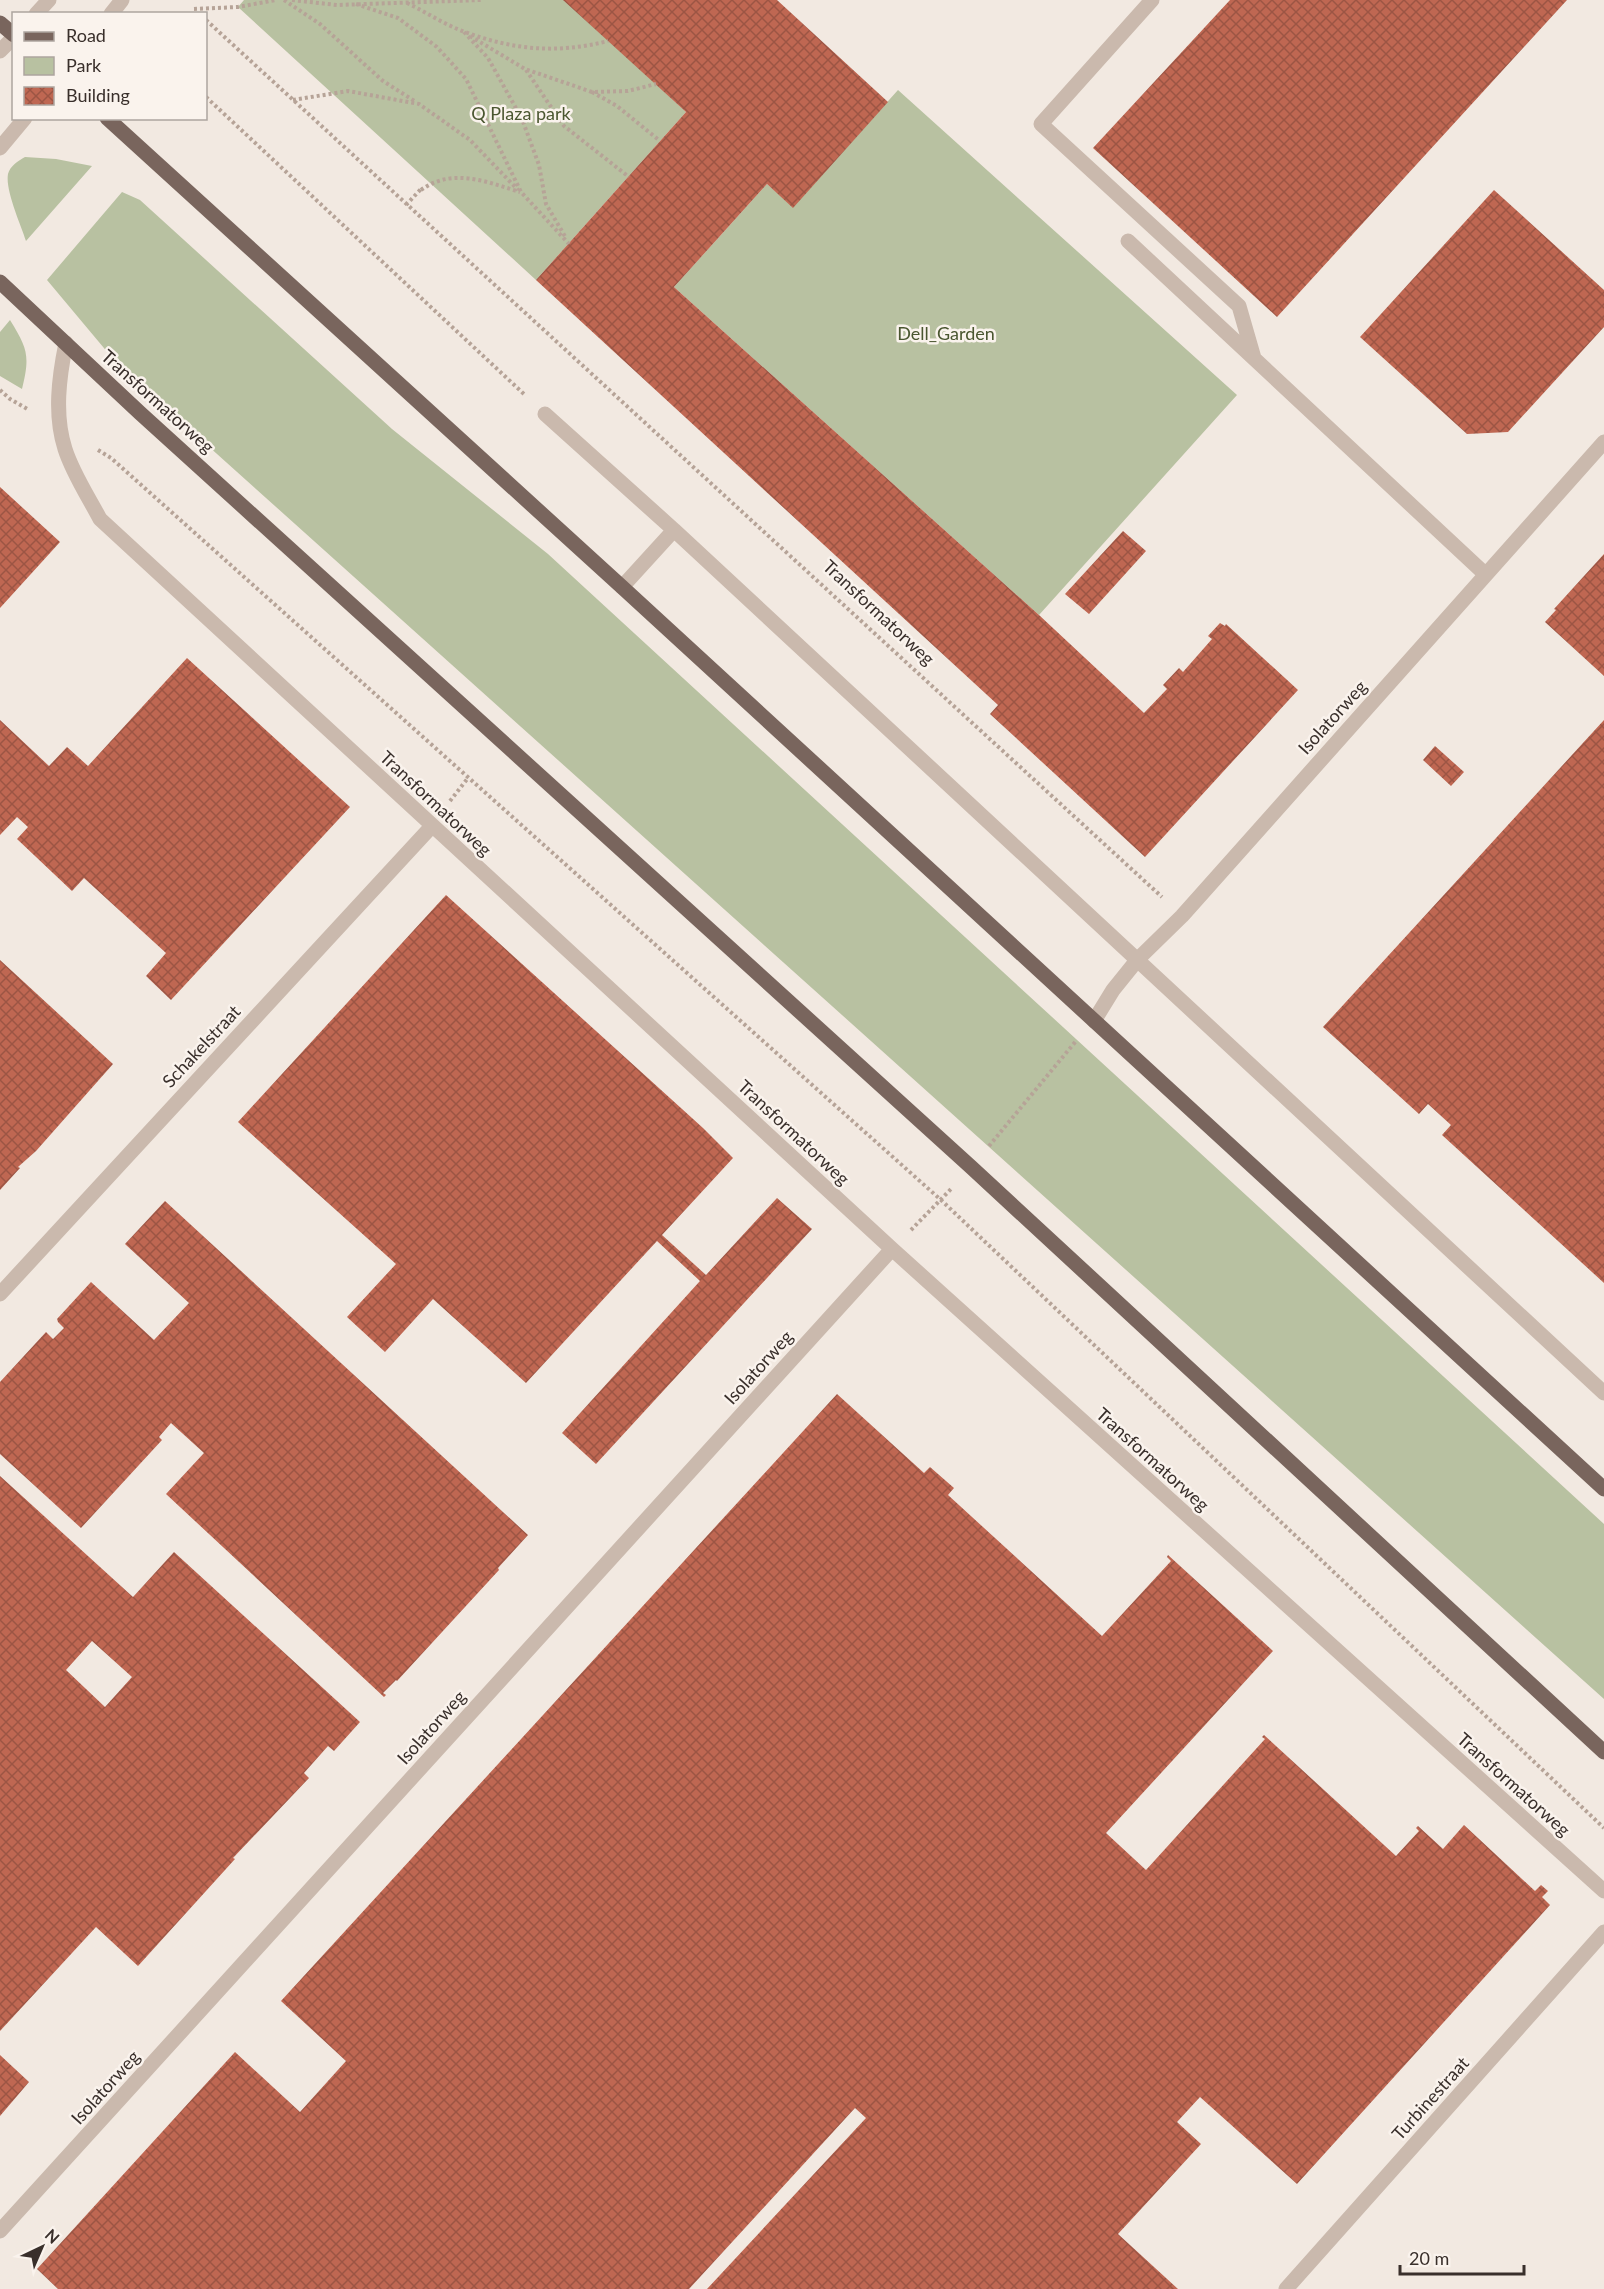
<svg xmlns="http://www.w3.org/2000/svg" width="1604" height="2289" viewBox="0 0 1604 2289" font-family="Lato,sans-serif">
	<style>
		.green { fill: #b8c1a1 }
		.building { fill: url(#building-cross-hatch); fill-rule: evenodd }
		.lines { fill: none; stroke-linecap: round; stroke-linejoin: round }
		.path { stroke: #b6a397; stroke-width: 4; stroke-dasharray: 3 3; stroke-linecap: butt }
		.minor { stroke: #cab9ad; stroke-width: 15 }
		.major { stroke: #79655d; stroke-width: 15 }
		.labels { text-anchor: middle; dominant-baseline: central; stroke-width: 5; stroke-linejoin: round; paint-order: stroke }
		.park-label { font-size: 18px; fill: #4a5630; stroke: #faf3ed }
		.street-label { font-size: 18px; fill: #392f2b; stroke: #faf3ed }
	</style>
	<defs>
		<pattern id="building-cross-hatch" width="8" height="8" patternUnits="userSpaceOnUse" patternTransform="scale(1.5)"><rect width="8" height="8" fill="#bf6752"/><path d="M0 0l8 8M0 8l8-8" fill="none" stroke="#9c5544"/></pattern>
	</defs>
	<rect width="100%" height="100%" fill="#f2e9e1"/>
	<path class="green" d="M244 0H566L686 112 536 280 238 7Z
		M898 90 1237 395 1039 615 674 287 767 184 793 207Z
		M25 157 56 159 92 166 26 241C21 225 5 190 8 174 10 166 18 161 25 157Z
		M122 192 140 200 392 429 548 554 1604 1524V1699L119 366 47 280Z
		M10 320C28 349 30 356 22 389L0 376V332Z"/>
	<path class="building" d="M563 0H777L888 102 793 208 767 184 674 287 1039 615 1144 713 1167 689 1163 685 1179 668 1183 672 1212 639 1208 636 1220 623 1225 626 1226 624 1298 690 1145 857 990 714 998 705 536 280 686 112Z
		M1230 0H1567L1277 317 1093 148Z
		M1494 190 1604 290V327L1508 432 1467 434 1360 337Z
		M0 487 60 542 0 608Z
		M1123 531 1146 551 1089 614 1065 594Z
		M1604 554V676L1545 622 1556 610 1554 609Z
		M187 658 350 807 171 1000 146 976 166 953 84 878 72 891 17 839 28 827 17 817 0 835V720L49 766 67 747 88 766Z
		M1604 720V1283L1442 1135 1451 1125 1428 1104 1419 1114 1323 1027Z
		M1435 746 1464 772 1451 786 1423 760Z
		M446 895 703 1128 733 1158 662 1235 706 1275 777 1198 812 1229 596 1464 562 1433 700 1281 657 1241 526 1383 433 1299 385 1352 347 1317 396 1264 238 1122Z
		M0 960 113 1064 36 1151 18 1167 20 1168 0 1190Z
		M165 1201 528 1535 498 1568 499 1570 397 1681 396 1680 383 1693 386 1695 384 1697 166 1494 204 1453 171 1423 159 1437 162 1440 81 1528 0 1454V1382L46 1332 53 1339 64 1328 58 1322 57 1319 91 1282 154 1340 189 1303 125 1244Z
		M837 1394 924 1473 930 1467 954 1488 948 1495 1102 1636 1171 1561 1167 1557 1168 1555 1273 1651 1106 1833 1146 1870 1265 1739 1262 1737 1264 1735 1396 1856 1419 1831 1416 1828 1418 1826 1443 1849 1464 1825 1535 1891 1541 1885 1548 1891 1542 1897 1550 1905 1297 2184 1200 2097 1177 2122 1201 2144 1118 2234 1178 2289H707L866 2118 855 2108 689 2289H58L37 2269 235 2052 300 2112 346 2061 281 2001Z
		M0 1476 133 1597 174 1552 360 1722 334 1751 328 1746 304 1773 309 1778 233 1858 235 1859 138 1966 96 1927 0 2031ZM92 1641 132 1677 105 1707 66 1670Z
		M0 2055 29 2082 0 2116Z"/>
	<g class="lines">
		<path class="path" d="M284 0 320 24 383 81 416 102
			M292 0 337 5 481 0
			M407 3C426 12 445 25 465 32 514 50 557 54 608 41
			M356 4 398 18 437 47 466 79 521 192 569 244
			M194 9 238 7 276 0
			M206 20 1162 897
			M464 32 488 58 522 119 539 165 546 204 566 238
			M470 36 525 69 592 92 628 91 656 84
			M526 70 564 126 629 177
			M592 92 617 106 660 141
			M206 97 525 395
			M293 100 348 91 419 104 470 140 518 190
			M421 190C453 167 487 182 520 192
			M406 205 421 189
			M0 390 10 399 29 410
			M98 450 111 458 941 1200 1604 1828
			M450 801 468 778
			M989 1146 1076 1041
			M911 1230 952 1188"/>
		<path class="minor" d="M1152 0 1041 124 1239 306 1254 358
			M36 14 49 0
			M111 14 122 0
			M0 51 14 37
			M0 148 25 118
			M1128 241 1485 574
			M66 343C59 377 54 415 65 449 73 474 88 496 100 519L892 1249 1604 1891
			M545 414 674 530
			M622 587 674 530 1604 1393
			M1094 1021 1113 990 1138 959 1182 916 1604 442
			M0 1294 432 826
			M0 2231 892 1249
			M1286 2289 1604 1932"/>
		<path class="major" d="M0 23 14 35
			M107 118 622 587 1604 1489
			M0 282 140 413 971 1167 1604 1752"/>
	</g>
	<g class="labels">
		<g class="park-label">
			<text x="521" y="113">Q Plaza park</text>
			<text x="946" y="333">Dell_Garden</text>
		</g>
		<g class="street-label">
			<text transform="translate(158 401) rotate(42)">Transformatorweg</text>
			<text transform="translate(879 612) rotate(43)">Transformatorweg</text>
			<text transform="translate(1332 717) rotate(-48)">Isolatorweg</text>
			<text transform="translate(436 803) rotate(43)">Transformatorweg</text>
			<text transform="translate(201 1046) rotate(-47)">Schakelstraat</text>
			<text transform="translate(794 1132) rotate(43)">Transformatorweg</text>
			<text transform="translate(758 1367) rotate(-48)">Isolatorweg</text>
			<text transform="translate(1153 1459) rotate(42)">Transformatorweg</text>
			<text transform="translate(431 1727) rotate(-48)">Isolatorweg</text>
			<text transform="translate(1514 1784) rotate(42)">Transformatorweg</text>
			<text transform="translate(105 2087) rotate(-48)">Isolatorweg</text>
			<text transform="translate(1430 2098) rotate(-48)">Turbinestraat</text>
		</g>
	</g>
	<rect x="12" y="12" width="195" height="108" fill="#faf3ed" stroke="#ada59f" stroke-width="1.5"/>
	<rect x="24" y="32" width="30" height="9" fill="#79655d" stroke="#ada59f" stroke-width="1.5"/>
	<text x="66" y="42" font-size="18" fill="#392f2b">Road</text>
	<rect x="24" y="57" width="30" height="18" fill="#b8c1a1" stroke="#ada59f" stroke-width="1.5"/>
	<text x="66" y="72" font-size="18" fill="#392f2b">Park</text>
	<rect x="24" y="87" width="30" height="18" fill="url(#building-cross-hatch)" stroke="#ada59f" stroke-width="1.5"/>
	<text x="66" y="102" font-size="18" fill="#392f2b">Building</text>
	<g transform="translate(42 2247) rotate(44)" stroke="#faf3ed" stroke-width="4.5" paint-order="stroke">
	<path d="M0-4.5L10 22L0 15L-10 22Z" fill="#392f2b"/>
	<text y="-9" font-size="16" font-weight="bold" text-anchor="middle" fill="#392f2b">N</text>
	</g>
	<path d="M1400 2265v9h124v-9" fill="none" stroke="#392f2b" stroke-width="3"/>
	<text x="1409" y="2265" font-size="18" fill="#392f2b" stroke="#faf3ed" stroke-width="4.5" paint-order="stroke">20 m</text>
</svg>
